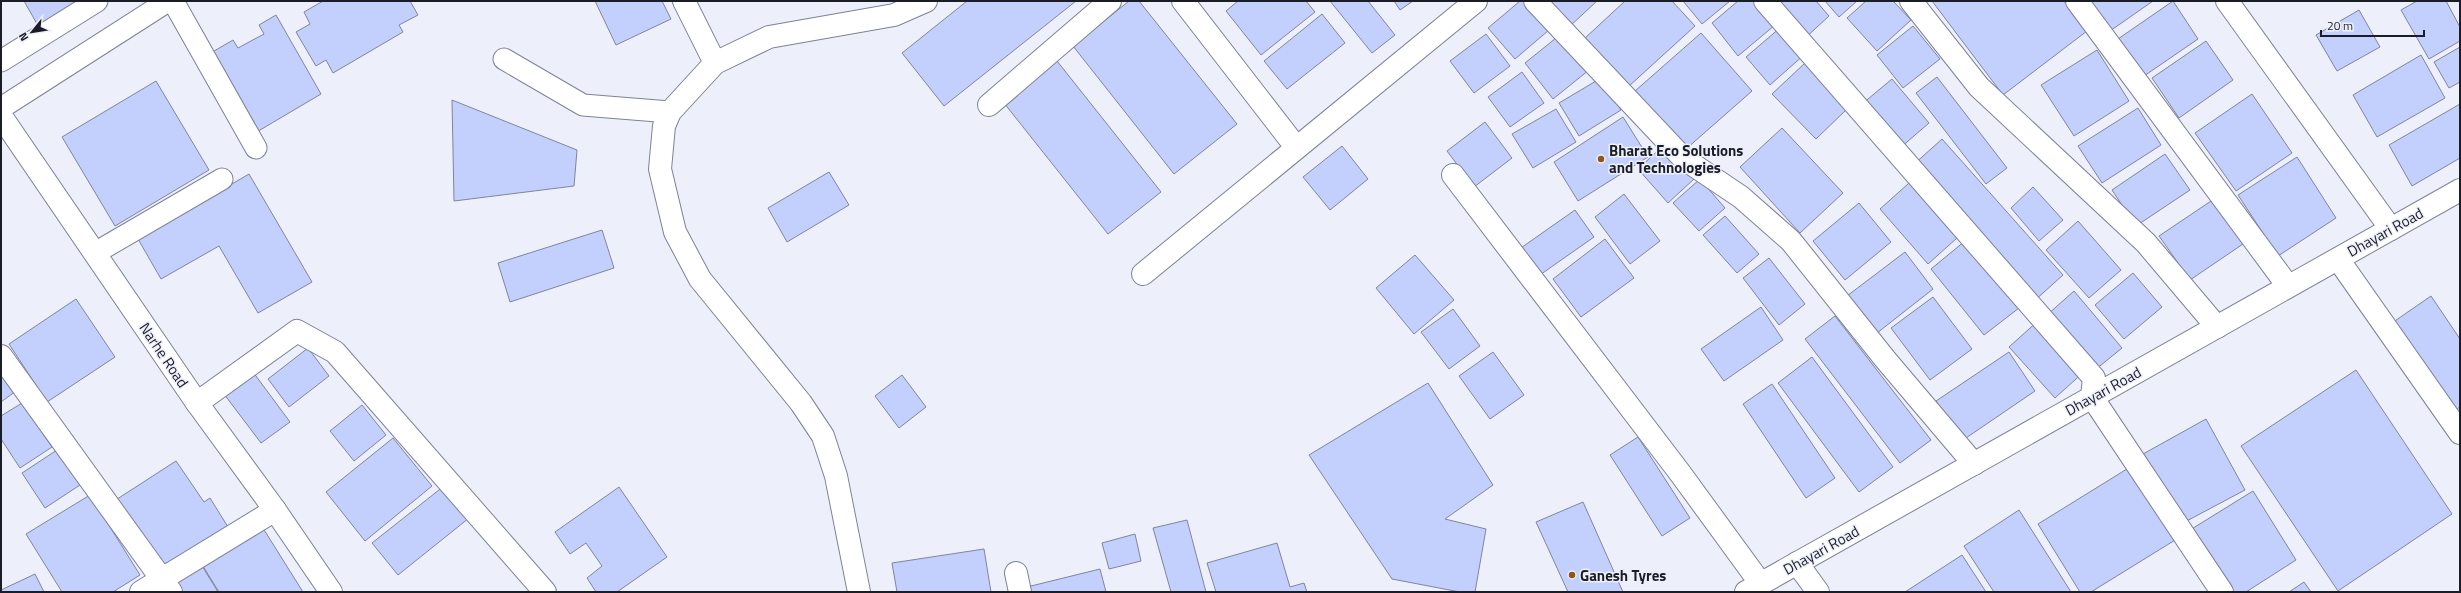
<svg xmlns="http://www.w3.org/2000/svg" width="2461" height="593" viewBox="0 0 2461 593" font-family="'Titillium Web',sans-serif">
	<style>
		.building { fill: #c3d0fe; stroke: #7f859c }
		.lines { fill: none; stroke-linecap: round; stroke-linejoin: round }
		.service-casing { stroke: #7c8298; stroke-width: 23 }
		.minor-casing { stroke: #7c8298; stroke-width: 24 }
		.tertiary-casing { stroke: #7c8298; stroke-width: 24 }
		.secondary-casing { stroke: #7c8298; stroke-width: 24 }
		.service { stroke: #fff; stroke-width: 21 }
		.minor { stroke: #fff; stroke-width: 22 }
		.tertiary { stroke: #fff; stroke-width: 22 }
		.secondary { stroke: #fff; stroke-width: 22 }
		.poi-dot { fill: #915615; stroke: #edf0fa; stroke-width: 1.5 }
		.labels { text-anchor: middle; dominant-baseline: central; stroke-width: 3; stroke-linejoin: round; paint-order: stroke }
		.poi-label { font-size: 15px; font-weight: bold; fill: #1b1d26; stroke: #edf0fa; text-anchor: start }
		.street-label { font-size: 15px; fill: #1b1d26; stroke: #edf0fa }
	</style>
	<rect width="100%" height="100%" fill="#edf0fa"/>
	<path class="building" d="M24 1H90L41 31Z
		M323 1H410L418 15 399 25 403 32 333 73 326 60 316 66 296 32 310 24 304 12Z
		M595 1H662L671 19 616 45Z
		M967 1H1076L944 106 902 53Z
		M1129 1H1139L1237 124 1174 174 1073 46Z
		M1238 1H1306L1315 12 1261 55 1226 11Z
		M1330 1H1368L1395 35 1372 53Z
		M1394 1H1413L1400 10Z
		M1520 1H1525L1549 30 1515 59 1488 28Z
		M1545 1H1597L1569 27Z
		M1625 1H1672L1695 26 1628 87 1584 39Z
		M1683 1H1730L1702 24Z
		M1738 1H1756L1775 25 1738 56 1712 23Z
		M1769 1H1816L1829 16 1803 40Z
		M1825 1H1857L1839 17Z
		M1866 1H1893L1911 20 1877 51 1847 18Z
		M1932 1H2064L2087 31 2003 95Z
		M2090 1H2153L2110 31Z
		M2173 1 2198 39 2144 76 2118 39Z
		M2417 1H2446L2460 27V41L2429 59 2401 10Z
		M2359 10 2380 47 2337 71 2316 35Z
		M1322 14 1345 43 1287 89 1264 61Z
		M276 15 321 94 255 133 209 54 233 40 238 48 264 34 259 25Z
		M1913 26 1940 59 1903 88 1877 55Z
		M1781 27 1805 54 1770 85 1746 57Z
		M1701 33 1752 91 1686 149 1635 91Z
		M1486 34 1510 66 1474 93 1450 61Z
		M1561 34 1589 70 1553 99 1525 63Z
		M2206 41 2233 80 2179 118 2152 78Z
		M2460 47V82L2449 88 2434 62Z
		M2097 50 2129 101 2074 136 2041 85Z
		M2421 55 2445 98 2377 137 2353 95Z
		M1057 61 1161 192 1108 234 1004 103Z
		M1805 63 1848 108 1816 139 1772 94Z
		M1522 72 1544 103 1510 127 1488 97Z
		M1937 77 2007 168 1986 184 1916 93Z
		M1601 78 1621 110 1579 136 1559 103Z
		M1892 79 1929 123 1900 148 1862 104Z
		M156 81 209 170 115 226 62 137Z
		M2252 94 2292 153 2236 191 2195 133Z
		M452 100 577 150 574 186 454 201Z
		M2460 104V158L2412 186 2389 145Z
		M2138 108 2161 145 2102 183 2078 146Z
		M1556 109 1576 142 1533 168 1512 134Z
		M1623 117 1648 157 1578 201 1554 162Z
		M1485 122 1512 158 1474 187 1447 151Z
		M1782 128 1843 193 1800 233 1740 167Z
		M1942 139 2063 275 2033 302 1912 166Z
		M1664 145 1694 179 1668 203 1638 169Z
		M1342 146 1368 179 1330 210 1303 177Z
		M2165 154 2190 190 2136 226 2112 190Z
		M2297 157 2336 218 2278 256 2238 195Z
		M829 172 849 205 787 242 768 208Z
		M249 174 312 282 258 313 219 246 161 279 138 239Z
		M1700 179 1725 208 1699 231 1673 203Z
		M1909 183 1957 238 1928 264 1880 209Z
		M2033 187 2063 220 2039 241 2011 208Z
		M1624 194 1660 241 1630 264 1595 217Z
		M2214 199 2243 244 2190 280 2159 236Z
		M1859 203 1891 242 1845 280 1813 241Z
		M1575 210 1594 237 1537 277 1518 250Z
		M1725 216 1759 254 1737 273 1703 235Z
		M2078 221 2121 270 2089 298 2046 250Z
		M602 230 614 268 510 302 498 263Z
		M1605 239 1634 278 1581 317 1553 279Z
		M1965 241 2019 308 1984 335 1931 269Z
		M1905 252 1933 289 1872 337 1843 299Z
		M1415 255 1454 300 1414 334 1376 288Z
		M1769 258 1805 304 1779 325 1743 278Z
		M2133 273 2162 307 2124 339 2095 305Z
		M2074 291 2122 348 2095 370 2047 315Z
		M2431 296 2460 339V407L2449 414 2389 325Z
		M1933 297 1972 349 1930 380 1891 328Z
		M76 299 115 357 47 402 9 344Z
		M1761 307 1783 340 1724 381 1701 349Z
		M1453 309 1480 346 1449 369 1421 332Z
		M1835 316 1931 440 1900 463 1805 339Z
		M2039 320 2086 370 2055 398 2009 347Z
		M308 348 329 376 289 407 268 379Z
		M1493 352 1524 395 1490 419 1459 376Z
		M2009 352 2035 391 1963 440 1936 401Z
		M1812 357 1893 467 1859 492 1778 383Z
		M1 369 16 391 1 402Z
		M2356 370 2452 514 2338 591 2241 446Z
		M253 372 290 422 261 443 224 394Z
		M902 375 926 407 899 428 875 396Z
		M1428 383 1493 485 1445 519 1486 529 1475 592H1460L1392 579 1309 455Z
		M1772 384 1835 478 1806 498 1743 404Z
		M22 403 52 447 20 468 1 439V416Z
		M362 405 386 435 354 461 330 431Z
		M2206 419 2245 490 2181 524 2143 454Z
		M1638 437 1690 518 1662 536 1610 455Z
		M393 438 432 486 365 541 326 492Z
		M57 450 80 485 45 508 22 473Z
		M176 461 204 502 210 498 228 527 157 573 111 503Z
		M2135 464 2180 537 2091 592H2080L2038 524Z
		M444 486 469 518 398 575 372 543Z
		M619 487 667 557 617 592H596L587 578 602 566 586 543 570 554 555 532Z
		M2253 491 2296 560 2246 592H2229L2190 530Z
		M90 495 140 575 113 592H62L26 534Z
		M1583 502 1623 592H1568L1536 522Z
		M2019 510 2071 592H1994L1964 546Z
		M1187 520 1206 592H1171L1153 528Z
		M261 525 303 592H219L201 563Z
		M1135 534 1141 561 1109 569 1102 543Z
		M1277 543 1290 587 1304 583 1307 592H1216L1207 563Z
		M984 549 991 592H897L892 563Z
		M1962 555 1986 592H1905Z
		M199 561 218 592H181L172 578Z
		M1100 569 1106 592H1028L1027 587Z
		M35 574 44 592H1V590Z
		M2304 582 2311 592H2289Z"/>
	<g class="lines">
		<defs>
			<path id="service" d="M173 1 256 148
				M504 59 583 105 670 112
				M1 61 97 1
				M1 108 168 1
				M95 253 222 179"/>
			<path id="minor" d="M684 1 715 63
				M1183 1 1296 147
				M1535 1 1683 158 1741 197 1791 241 1885 359 1974 464
				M1765 1 2094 378 2092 397 2222 592
				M1911 1 1979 87 2146 243 2217 327
				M2077 1 2288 286
				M2227 1 2391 229
				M989 105 1110 1
				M1453 175 1680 473 1761 584
				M2338 259 2460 433
				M1143 274 1476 1
				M1 356 171 592
				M197 403 297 331 335 352 545 592
				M1797 563 1818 592
				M1016 573 1020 592
				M141 592 275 510
				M859 592 836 476 823 436 801 403 700 279 675 232 660 169 664 126 670 112 715 63 769 37 894 15 926 1"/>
			<path id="tertiary" d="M1 116 197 403 275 510 331 592"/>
			<path id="secondary" d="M1746 592 2460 190"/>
		</defs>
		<use href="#service" class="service-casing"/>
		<use href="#minor" class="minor-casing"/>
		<use href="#tertiary" class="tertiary-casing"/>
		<use href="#secondary" class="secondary-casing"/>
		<use href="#service" class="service"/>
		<use href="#minor" class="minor"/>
		<use href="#tertiary" class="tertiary"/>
		<use href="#secondary" class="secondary"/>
	</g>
	<g class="poi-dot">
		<circle cx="1601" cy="159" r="4"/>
		<circle cx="1572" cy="575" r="4"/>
	</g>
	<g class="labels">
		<g class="poi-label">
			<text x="1609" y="150">Bharat Eco Solutions<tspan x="1609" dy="17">and Technologies</tspan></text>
			<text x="1580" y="575">Ganesh Tyres</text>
		</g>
		<g class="street-label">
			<text transform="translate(2385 232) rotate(-29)">Dhayari Road</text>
			<text transform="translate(164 355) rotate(56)">Narhe Road</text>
			<text transform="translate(2103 391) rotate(-29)">Dhayari Road</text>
			<text transform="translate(1821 550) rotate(-29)">Dhayari Road</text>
		</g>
	</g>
	<rect width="2461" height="593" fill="none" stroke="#1b1d26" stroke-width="4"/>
	<g transform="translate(32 32) rotate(240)" stroke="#edf0fa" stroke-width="3" paint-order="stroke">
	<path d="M0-3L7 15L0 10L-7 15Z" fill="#1b1d26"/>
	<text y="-6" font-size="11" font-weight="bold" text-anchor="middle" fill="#1b1d26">N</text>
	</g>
	<path d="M2321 30v6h103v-6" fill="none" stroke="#1b1d26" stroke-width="2"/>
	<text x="2327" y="30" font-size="12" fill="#1b1d26" stroke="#edf0fa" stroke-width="3" paint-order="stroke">20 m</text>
</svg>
